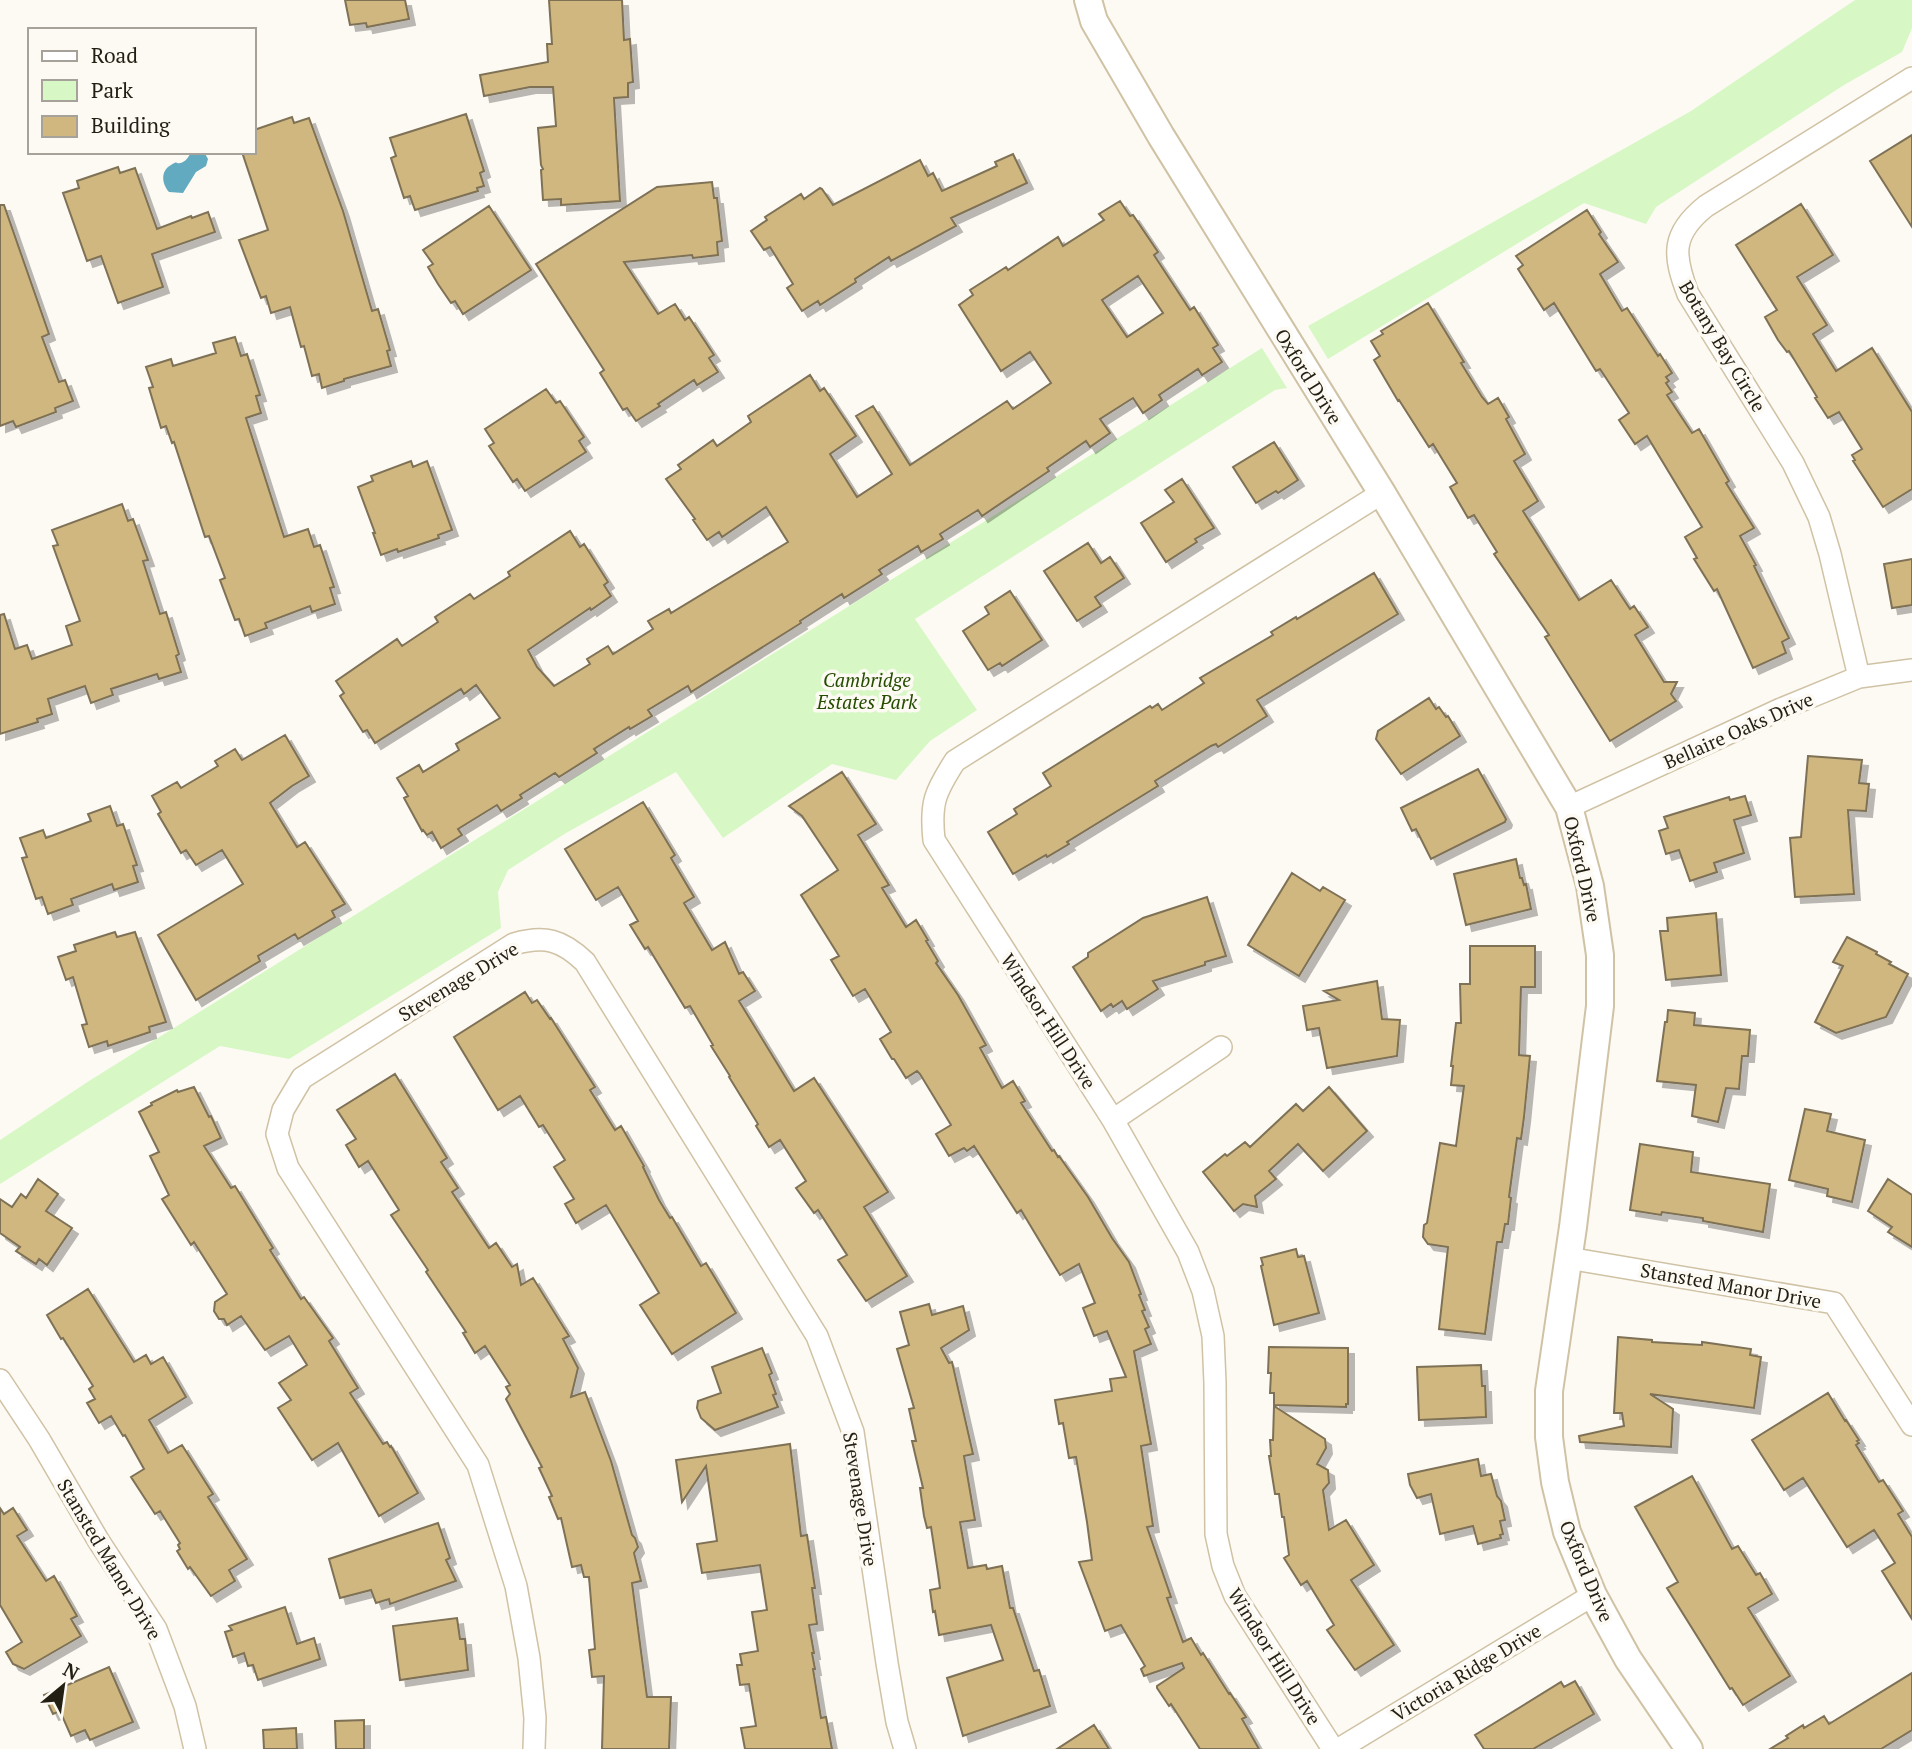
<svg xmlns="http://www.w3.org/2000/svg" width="1912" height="1749" viewBox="0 0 1912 1749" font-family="'PT Serif',serif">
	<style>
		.green { fill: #d7f8c5 }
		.water { fill: #62aabf }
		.building { fill: #d0b77f; stroke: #7e7155; stroke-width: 2; fill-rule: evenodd; filter: url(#shadow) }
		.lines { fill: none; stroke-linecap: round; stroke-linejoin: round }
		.minor-casing { stroke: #d0c2a4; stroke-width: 24 }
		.tertiary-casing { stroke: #d0c2a4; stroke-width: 30 }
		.minor { stroke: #fff; stroke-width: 21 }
		.tertiary { stroke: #fff; stroke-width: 26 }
		.labels { text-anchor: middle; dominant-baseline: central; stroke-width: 7; stroke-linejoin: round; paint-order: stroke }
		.street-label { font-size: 19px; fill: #241f13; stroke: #fdfaf4 }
		.park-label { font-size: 19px; font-style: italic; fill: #254d02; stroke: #fdfaf4 }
	</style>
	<defs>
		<filter id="shadow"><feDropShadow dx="6" dy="6" stdDeviation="0" flood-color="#0004"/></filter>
	</defs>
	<rect width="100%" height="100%" fill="#fdfaf4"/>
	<path class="green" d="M1855 0H1912V28L1902 52 1844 85 1656 207 1646 224 1584 203 1328 359 1308 326 1691 111Z
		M1262 348 1287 388 1275 390 915 619 977 710 930 741 896 780 832 764 723 838 676 772 566 833 508 870 498 892 501 928 289 1059 220 1046 0 1184V1140L89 1081Z"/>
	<path class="water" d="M191 152H204L208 159 206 166 196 172 183 193 169 192C162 184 160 171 171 165 180 159 174 166 183 162 187 160 189 156 191 152Z"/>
	<path class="building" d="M345 0H405L409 19 367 27 366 23 350 25Z
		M549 0H622L624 40 630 39 633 82 628 83V97L614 98 620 201 561 205V199L543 200 541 170 543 169 541 165 538 128 556 126 553 87H530L484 96 480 75 548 62 547 44H552Z
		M466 114 484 171 480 173 484 186 477 188 478 191 415 210 410 196 404 198 391 158 396 156 390 138Z
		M292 117 294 123 309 118 343 211 372 311 378 309 390 350 387 351 391 366 344 379V381L322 388 319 374 312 376 304 346 301 347 290 307 271 313 266 296 261 298 239 240 268 230 242 152H254V130Z
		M1912 135V227L1870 161Z
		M1013 154 1027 183 951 218 956 226 891 261 889 257 855 279 856 282 820 305 818 301 802 311 787 288 793 284 770 247 764 250 751 231 767 220 765 217 801 194 804 199 820 188 822 189 833 205 920 160 928 176 933 173 942 191 997 166 995 162Z
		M118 167 120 173 135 168 157 229 191 216 192 218 208 212 215 232 152 254 163 287 118 303 101 256 87 261 63 193 79 188 77 181Z
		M712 182 714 198H717L722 241 717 242 718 255 693 258 692 255 624 262 658 314 675 304 685 320 689 317 714 355 709 358 718 372 697 385 694 380 658 404 660 406 636 421 627 408 623 410 600 373 604 370 536 264 657 187Z
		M1120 201 1130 216 1133 215 1158 252 1154 255 1190 310 1194 307 1218 345 1213 348 1222 362 1202 375 1198 369 1159 395 1162 400 1143 413 1133 398 1100 419 1110 433 1090 447 1086 441 1047 468 1049 471 982 516 978 510 940 534 943 539 921 552 918 546 879 570 882 574 844 598 842 594 800 621 801 623 691 692 688 686 648 710 652 716 630 729 629 727 594 749 597 753 559 777 555 773 520 795 522 798 501 811 497 805 458 829 462 835 441 848 432 832 427 835 423 830 422 831 404 798 408 796 397 778 419 765 423 772 459 750 456 744 500 718 476 685 464 694 461 689 375 743 367 730 363 732 340 696 344 693 336 681 397 639 402 646 438 622 435 617 470 594 474 599 510 576 508 572 570 531 580 547 584 544 608 582 604 585 611 596 591 610 590 608 528 650 537 667 554 686 590 664 587 659 608 646 613 654 653 629 648 621 669 609 671 613 788 542 766 507 722 537 719 532 707 540 693 520 695 519 666 479 681 469 678 465 713 440 717 446 751 422 748 416 810 375 820 391 824 388 856 436 830 454 857 497 892 474 856 416 873 406 910 465 1007 401 1013 409 1051 383 1030 352 1001 371 959 305 973 295 970 290 1006 267 1008 270 1058 237 1063 246 1104 220 1099 214ZM1138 276 1163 313 1127 337 1102 300Z
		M1801 204 1833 255 1797 277 1827 325 1813 334 1836 371 1872 348 1912 412V489L1883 507 1853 461 1855 460 1852 455 1862 449 1839 412 1828 418 1815 398 1817 397 1789 351 1787 352 1778 340 1765 317 1777 310 1736 245Z
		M0 205H4L49 334 42 337 59 382 65 380 73 401 55 408 56 412 16 427 13 421 0 426Z
		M489 206 531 270 463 314 455 301 451 303 438 284 428 267 433 264 423 250Z
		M1587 210 1601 232 1599 234 1618 262 1600 274 1622 311 1627 308 1658 356 1660 354 1672 373 1666 377 1669 381 1666 383 1672 392 1667 395 1692 433 1699 429 1729 481 1726 483 1754 528 1740 536 1756 565 1754 566 1789 638 1782 642 1786 653 1753 668 1717 589 1714 591 1694 559 1697 558 1685 537 1702 527 1647 436 1635 444 1619 420 1629 413 1600 369 1596 371 1554 303 1544 310 1518 269 1523 265 1516 256Z
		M1428 303 1464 362 1461 363 1482 397 1488 404 1498 398 1509 417 1506 419 1525 454 1514 461 1538 501 1523 511 1579 600 1611 580 1630 609 1634 606 1648 627 1635 635 1664 682H1677L1671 694 1676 701 1610 741 1545 637 1549 635 1494 554 1497 552 1474 515 1468 518 1450 487 1457 483 1444 462 1433 444 1429 447 1399 400 1398 401 1374 360 1380 356 1371 341 1383 334 1381 331Z
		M235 337 241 356 247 354 260 395 256 396 261 413 246 418 284 537 308 529 314 547 320 545 334 587 330 588 335 604 312 612 310 606 265 623 267 628 245 636 239 619 235 620 220 580 225 578 209 536 205 537 174 442 172 443 166 426 161 428 149 388 153 387 146 367 171 359 173 366 216 353 213 343Z
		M546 389 556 403 560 401 584 437 579 441 586 452 525 491 517 479 513 482 489 446 494 443 485 429Z
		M1274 442 1298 480 1278 493 1276 491 1256 503 1233 467Z
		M411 461 413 467 427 461 452 530 438 535 439 538 398 552 397 549 381 555 373 533H375L358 487 373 481 371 476Z
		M1182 479 1214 528 1195 539 1197 542 1166 562 1141 523 1174 502 1165 490Z
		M122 504 128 521 133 519 148 560 143 561 160 614 166 612 179 654 176 656 181 672 159 679 157 674 111 689 113 695 91 703 85 686 48 699 52 714 37 719 38 722 0 734V615L4 614 15 649 27 645 32 659 72 645 66 626 80 621 53 546 58 545 52 530Z
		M1088 543 1101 563 1110 557 1124 578 1095 597 1101 606 1077 621 1044 571Z
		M1912 559V605L1892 608 1884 564Z
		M1374 573 1398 614 1257 700 1267 716 1218 747 1216 744 1211 746 1155 781 1158 786 1067 842 1069 844 1047 857 1046 855 1013 874 988 832 1017 814 1014 809 1051 786 1043 773 1150 706 1152 708 1158 704 1162 710 1204 683 1200 678 1273 635 1271 632 1296 617 1297 619Z
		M1010 591 1042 640 1002 666 1000 663 988 670 963 631 989 614 985 607Z
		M1429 698 1436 709 1439 707 1446 717 1448 716 1460 736 1401 774 1376 739 1378 731Z
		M285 735 309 776 292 786 270 803 297 847 305 842 345 904 332 911 335 917 298 939 295 934 258 956 260 961 196 1000 158 935 243 884 222 850 196 865 186 850 181 853 158 814 161 812 152 796 177 782 181 788 218 766 215 761 235 749 242 760Z
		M1808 756 1862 760 1859 783 1869 784 1866 811 1848 810 1854 894 1795 897 1790 838 1801 837Z
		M1478 769 1506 819 1505 822 1431 859 1416 829 1412 831 1401 808Z
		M842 772 876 824 858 835 889 885 882 888 906 927 916 920 928 940 926 941 938 961 936 963 958 995 986 1045 980 1048 1002 1088 1013 1081 1025 1101 1021 1103 1052 1151 1054 1150 1058 1157 1059 1156 1088 1197 1112 1238 1129 1262 1141 1294 1139 1295 1145 1310 1142 1311 1149 1327 1145 1329 1151 1344 1134 1351 1151 1444 1141 1446 1153 1526 1147 1527 1171 1597 1167 1598 1183 1642 1191 1638 1201 1655 1203 1653 1229 1694 1230 1693 1246 1717 1242 1719 1259 1749H1200L1171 1704 1169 1706 1157 1688V1686L1184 1668 1182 1663 1144 1676 1141 1669 1145 1666 1121 1625 1105 1631 1079 1562 1092 1560 1087 1522 1076 1457 1069 1458 1063 1423 1059 1424 1055 1400 1112 1391 1110 1379 1126 1377 1107 1331 1094 1336 1083 1308 1095 1303 1079 1264 1060 1275 1021 1210 1017 1213 974 1146 967 1151 964 1148 949 1156 936 1134 951 1125 920 1074 917 1071 906 1078 894 1059H892L880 1039 891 1032 865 989 853 996 831 960 839 956 801 895 838 870 802 816 789 806Z
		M1745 796 1751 815 1734 820 1744 853 1714 863 1717 872 1690 881 1679 850 1666 854 1659 831 1668 828 1664 817 1729 797 1730 800Z
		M643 802 675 855 671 858 694 897 684 903 712 950 725 942 739 974 743 972 755 991 739 1001 794 1091 814 1078 888 1192 864 1207 907 1276 866 1301 838 1260 847 1255 818 1210 814 1213 796 1188 806 1181 780 1140 769 1147 756 1126 758 1124 729 1077 730 1076 711 1046 713 1045 690 1006 685 1008 648 947 645 949 630 925 638 921 618 887 596 900 565 849Z
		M110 806 117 826 123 824 137 865 133 866 138 882 114 890 112 884 71 899 73 905 48 914 42 897 36 899 22 858 27 857 20 838 43 830 46 838 91 821 88 814Z
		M1516 859 1520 878H1522L1524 885 1526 884 1531 909 1466 925 1454 874Z
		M1292 873 1320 891 1323 887 1345 900 1299 976 1248 945Z
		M1207 897 1226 956 1205 962V965L1153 981 1158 989 1127 1009 1122 1001 1113 1007 1111 1004 1101 1011 1073 967 1088 957V953L1143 918Z
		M1716 913 1721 975 1666 980 1660 931H1668L1667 918Z
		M115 932 117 937 135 932 166 1022 149 1027 150 1032 108 1046 107 1041 89 1047 82 1025 87 1024 73 977 66 980 58 957 76 951 74 945Z
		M1847 937 1877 952 1876 954 1891 962 1889 964 1908 974 1886 1017 1836 1033 1815 1022 1843 966 1833 962Z
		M1470 946H1535V987H1521L1519 1055 1530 1056 1524 1117 1521 1139 1517 1138 1509 1197 1511 1198 1508 1224H1505L1502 1242H1497L1485 1334 1439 1329 1448 1247 1428 1244 1423 1237 1424 1225 1427 1223 1440 1143 1456 1146 1464 1086 1451 1085 1453 1066H1451L1456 1023H1461L1460 984H1470Z
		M1377 981 1382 1019 1400 1020 1397 1056 1327 1068 1319 1028 1307 1030 1303 1006 1339 1000 1324 991Z
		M525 992 532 1003 537 1000 550 1019 551 1018 595 1087 590 1090 615 1130 621 1126 644 1166 643 1167 659 1200 670 1218 672 1217 701 1266 706 1263 736 1313 672 1354 640 1305 659 1293 606 1205 576 1223 565 1204 574 1199 554 1167 565 1160 543 1125 539 1127 520 1096 498 1110 454 1037Z
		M1668 1010 1695 1013 1694 1025 1750 1030 1748 1056H1742L1739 1089 1726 1088 1718 1122 1692 1116 1696 1085 1657 1081 1665 1022H1667Z
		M395 1074 447 1158 441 1162 458 1188 452 1192 489 1248 496 1243 512 1267 517 1264 521 1285 533 1278 569 1336 563 1339 578 1368 571 1397 585 1392 611 1461 632 1535 635 1538 638 1547 634 1553 641 1581 632 1583 647 1697H671L669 1749H602L604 1676 592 1677 589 1650 595 1649 589 1577H584L581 1565 572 1567 561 1518 558 1519 549 1497 552 1496 539 1468 542 1467 506 1399 510 1394 506 1387 510 1385 485 1346 475 1353 463 1333 466 1332 426 1272 428 1270 391 1215 399 1210 368 1161 359 1167 346 1145 356 1139 337 1110Z
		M194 1087 209 1117 211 1116 221 1138 204 1146 231 1188 235 1186 273 1248 270 1250 301 1299 304 1297 333 1338 329 1341 358 1388 350 1393 383 1444 387 1442 390 1447 391 1446 418 1493 379 1516 338 1443 312 1460 278 1408 291 1400 279 1383 307 1365 289 1336 265 1350 241 1316 227 1325 224 1319H219L214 1311 215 1302 227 1294 194 1242 191 1245 162 1199 169 1195 150 1156 159 1152 139 1112 152 1105 151 1103 177 1090 178 1092Z
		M1329 1087 1367 1131 1323 1171 1298 1144 1269 1171 1276 1179 1255 1196 1257 1207 1243 1204 1234 1211 1203 1172 1225 1154 1227 1156 1245 1142 1250 1147 1296 1104 1303 1111Z
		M1805 1109 1831 1114 1827 1131 1865 1140 1852 1202 1827 1196 1828 1189 1789 1180Z
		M1640 1144 1693 1152 1691 1172 1770 1184 1763 1232 1703 1221V1218L1662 1212 1661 1215 1630 1210Z
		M38 1179 58 1194 46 1211 72 1228 47 1265 39 1259 36 1264 16 1251 20 1247 0 1233V1199L12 1207 21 1194 26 1198Z
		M1888 1179 1912 1195V1247L1888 1232 1892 1227 1868 1211Z
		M1296 1249 1298 1257 1304 1256 1319 1313 1274 1325 1261 1266 1263 1265 1261 1258Z
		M88 1289 134 1362 146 1355 151 1364 163 1357 186 1397 149 1420 168 1453 182 1445 213 1494 208 1497 247 1559 229 1570 235 1581 211 1596 190 1567 188 1569 177 1551 180 1549 178 1545 180 1543 160 1511 155 1514 131 1477 144 1469 125 1435 123 1436 111 1416 99 1423 87 1403 95 1399 89 1389 93 1386 63 1338 61 1339 47 1315Z
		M929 1304 932 1315 963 1306 969 1330 941 1348 949 1363 952 1362 973 1454 964 1456 975 1520 960 1522 968 1568 986 1565 987 1569 1002 1566 1010 1608H1013L1034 1671 1039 1670 1050 1706 963 1736 947 1678 1003 1660 991 1625 939 1635 935 1611 933 1612 930 1590 940 1588 938 1573 931 1527 927 1528 924 1516 920 1488H923L912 1441H916L909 1409 914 1408 897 1349 909 1345 900 1312Z
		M1618 1337 1652 1340V1342L1702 1345V1342L1751 1349 1750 1355 1761 1357 1754 1408 1650 1394 1673 1409 1671 1447 1580 1442 1579 1436 1624 1426 1622 1413H1614Z
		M1269 1347 1348 1348V1404H1346V1407L1274 1405V1393H1270L1271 1373H1268Z
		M762 1348 772 1373 769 1375 776 1394 773 1395 778 1407 715 1430 701 1418 697 1408 698 1401 721 1393 712 1367Z
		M1481 1365 1482 1386H1485L1486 1417 1419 1420 1417 1367Z
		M1828 1393 1845 1421 1846 1420 1859 1440 1857 1441 1859 1443 1856 1445 1879 1482 1883 1480 1903 1511 1898 1514 1912 1537V1619L1882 1571 1895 1563 1874 1530 1847 1547 1803 1478 1784 1490 1752 1440Z
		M1274 1406 1325 1439 1326 1448 1317 1464 1328 1470 1329 1483 1323 1490 1329 1530 1346 1520 1374 1565 1351 1580 1394 1645 1355 1670 1327 1630 1334 1625 1307 1581 1301 1585 1284 1558 1289 1555 1284 1517H1282L1279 1494H1275L1269 1456H1271L1270 1440H1273Z
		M790 1444 801 1536 807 1535 815 1588H812L817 1624 809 1625 814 1653H812L815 1669H813L821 1718 826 1717 832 1749H745L741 1728 756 1726 749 1684 740 1685 737 1665H742L740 1654 758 1651 752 1612 767 1610 760 1565 702 1573 697 1544 717 1541 706 1466 682 1502 676 1460Z
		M1478 1459 1481 1476 1491 1474 1497 1496 1501 1501 1505 1520 1500 1521 1503 1534 1500 1535 1501 1538 1478 1544 1473 1526 1440 1534 1431 1494 1417 1498 1410 1485 1408 1474Z
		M1692 1476 1732 1549 1738 1546 1756 1575 1760 1573 1772 1594 1748 1608 1790 1676 1743 1705 1732 1688 1730 1689 1667 1588 1678 1582 1635 1507Z
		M0 1508 4 1514 13 1508 27 1530 17 1536 46 1581 54 1576 77 1616 71 1619 81 1636 24 1669 13 1664 6 1652 22 1642 0 1605Z
		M438 1523 450 1558 446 1560 456 1581 390 1604 389 1599 376 1603 371 1590 340 1598 329 1559Z
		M285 1607 297 1644 314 1638 320 1659 258 1680 253 1665 248 1666 244 1653 233 1657 225 1632 232 1630 229 1626Z
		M457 1618 460 1639H465L468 1670 400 1680 393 1626Z
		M109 1667 133 1722 90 1740 85 1730 71 1736 60 1711 53 1714 44 1695Z
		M1912 1673V1730L1881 1749H1770L1788 1738 1786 1736 1803 1725 1804 1728 1824 1716 1829 1724Z
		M1575 1681 1594 1714 1533 1749H1484L1475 1735 1561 1682 1564 1687Z
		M364 1720V1749H336L335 1721Z
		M1094 1725 1109 1749H1057Z
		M296 1728 297 1749H264L263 1730Z"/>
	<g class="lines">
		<defs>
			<path id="minor" d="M1859 677 1830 554 1819 517 1793 463 1688 294C1673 255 1671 234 1706 206L1912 78
				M1569 807 1781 709 1859 677 1912 670
				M1113 1120 1221 1047
				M1568 1258 1834 1303 1912 1425
				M0 1380 39 1439 98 1540 156 1629 185 1706 195 1749
				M534 1749 535 1718 529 1658 516 1586 478 1465 288 1168 277 1134 283 1110 302 1078 514 944C545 935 562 940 585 962L817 1336 853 1432 887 1663 897 1722 905 1749
				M1333 1749 1235 1596 1223 1566 1216 1534 1215 1383 1213 1336 1203 1291 1188 1252 1113 1120 934 840C930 803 935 792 955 761L1382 493
				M1339 1749 1593 1595"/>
			<path id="tertiary" d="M1088 0 1094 21 1161 136 1382 493 1569 807 1590 886 1600 955V1006L1573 1227 1549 1391V1437L1555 1482 1567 1532 1593 1595 1628 1659 1689 1749"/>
		</defs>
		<use href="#minor" class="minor-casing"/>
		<use href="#tertiary" class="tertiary-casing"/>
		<use href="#minor" class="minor"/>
		<use href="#tertiary" class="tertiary"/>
	</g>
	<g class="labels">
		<g class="street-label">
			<text transform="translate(1723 346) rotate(59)">Botany Bay Circle</text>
			<text transform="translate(1309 376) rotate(58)">Oxford Drive</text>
			<text transform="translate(1738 730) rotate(-24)">Bellaire Oaks Drive</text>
			<text transform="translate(1583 869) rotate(77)">Oxford Drive</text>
			<text transform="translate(458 981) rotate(-31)">Stevenage Drive</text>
			<text transform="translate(1049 1021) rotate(57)">Windsor Hill Drive</text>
			<text transform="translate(1731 1285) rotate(10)">Stansted Manor Drive</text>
			<text transform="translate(861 1499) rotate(81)">Stevenage Drive</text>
			<text transform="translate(110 1559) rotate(59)">Stansted Manor Drive</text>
			<text transform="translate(1587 1571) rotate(67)">Oxford Drive</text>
			<text transform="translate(1275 1656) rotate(58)">Windsor Hill Drive</text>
			<text transform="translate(1466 1672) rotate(-31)">Victoria Ridge Drive</text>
		</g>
		<g class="park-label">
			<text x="867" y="679">Cambridge<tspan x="867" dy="22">Estates Park</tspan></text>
		</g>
	</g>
	<rect x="28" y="28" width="228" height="126" fill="#fdfaf4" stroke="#a6a29a" stroke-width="2"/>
	<rect x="42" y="51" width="35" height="10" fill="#ffffff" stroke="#a6a29a" stroke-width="2"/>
	<text x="91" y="63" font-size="21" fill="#241f13">Road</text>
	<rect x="42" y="80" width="35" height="21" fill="#d7f8c5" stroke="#a6a29a" stroke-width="2"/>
	<text x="91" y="98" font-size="21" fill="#241f13">Park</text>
	<rect x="42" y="116" width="35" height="21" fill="#d0b77f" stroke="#a6a29a" stroke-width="2"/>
	<text x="91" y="133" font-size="21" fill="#241f13">Building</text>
	<g transform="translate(63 1686) rotate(29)" stroke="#fdfaf4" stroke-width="5" paint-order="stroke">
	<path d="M0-5L12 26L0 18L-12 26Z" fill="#241f13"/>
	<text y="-10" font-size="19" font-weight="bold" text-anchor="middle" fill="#241f13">N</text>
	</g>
</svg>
